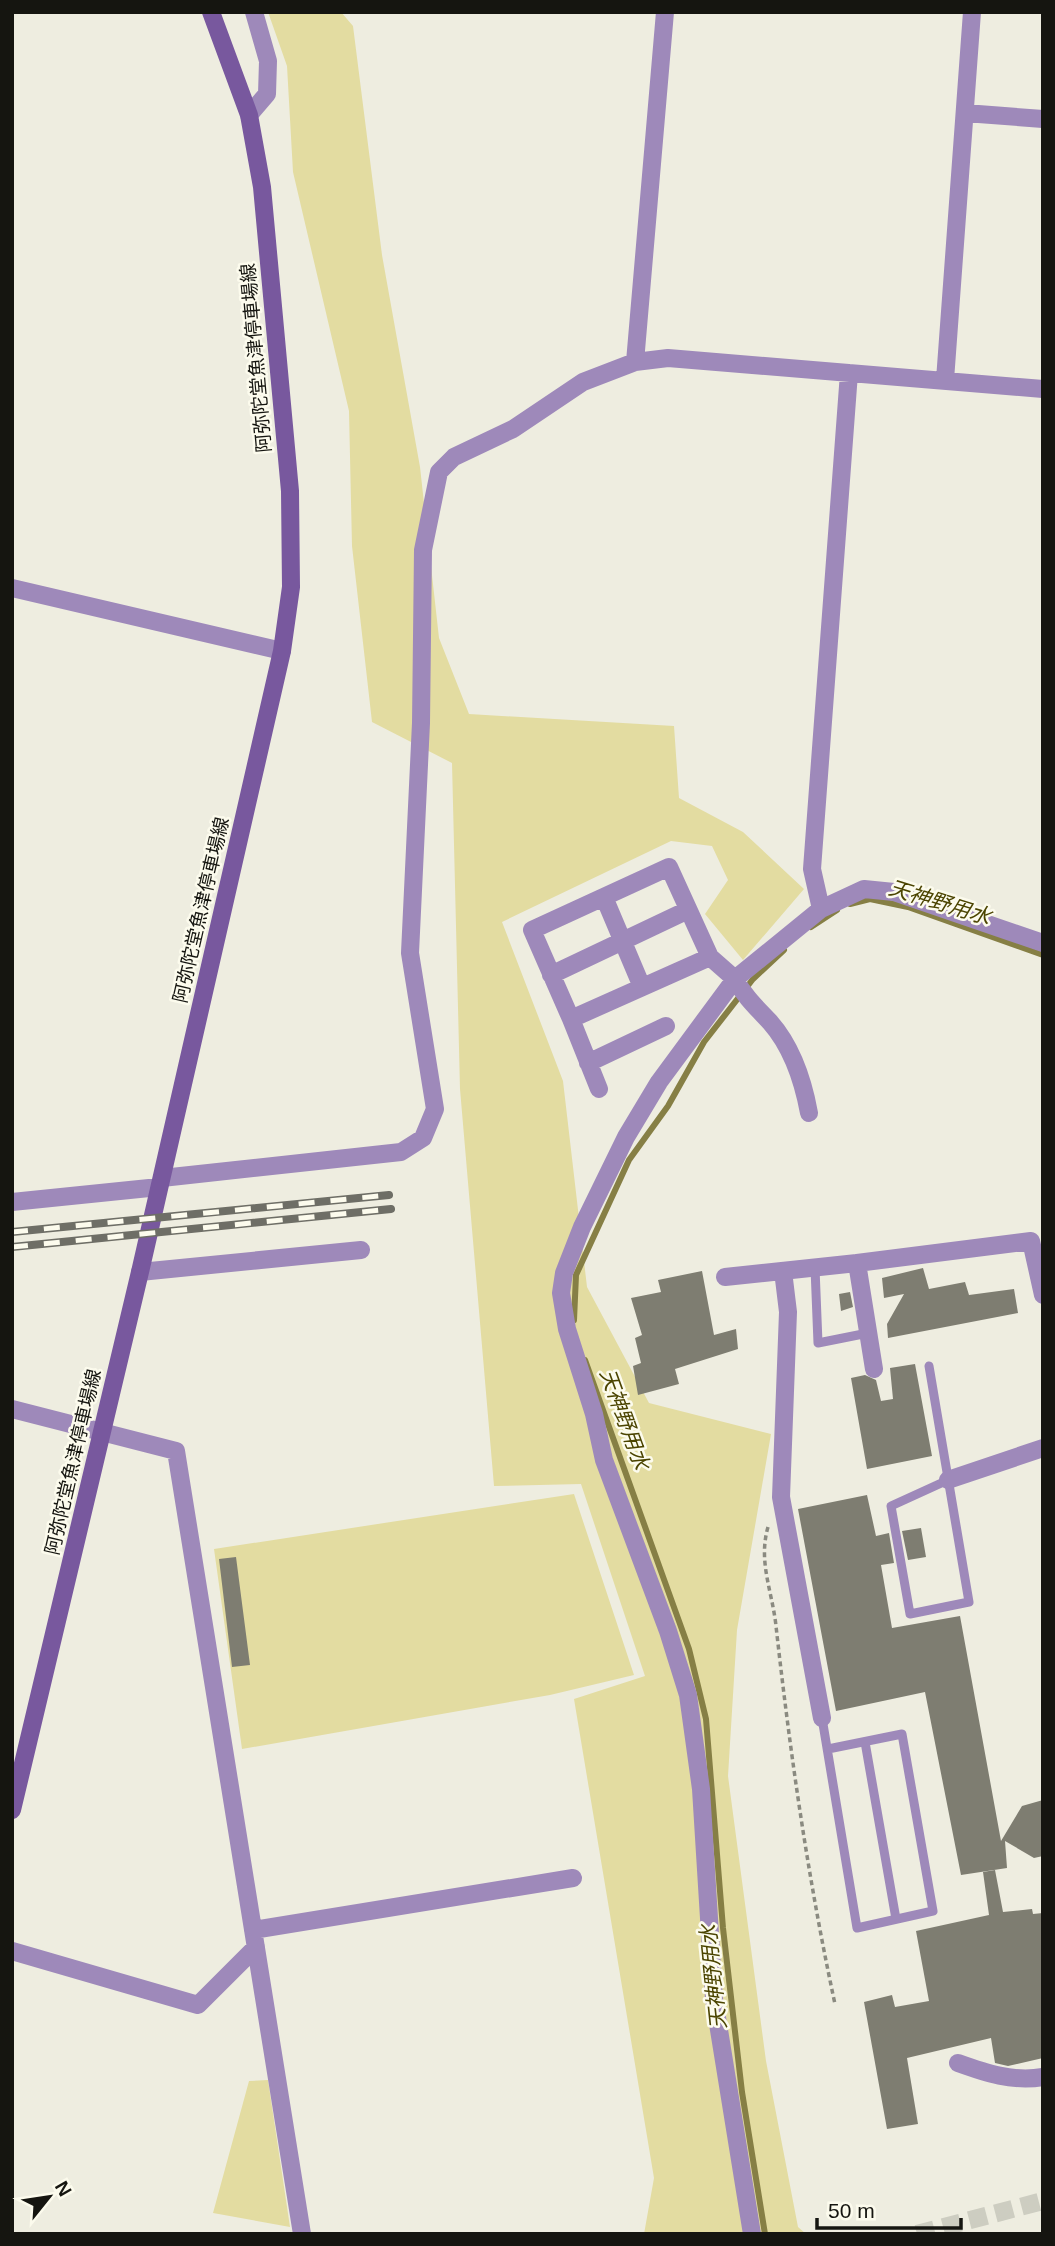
<svg xmlns="http://www.w3.org/2000/svg" width="1055" height="2246" viewBox="0 0 1055 2246" font-family="Helvetica,'Noto Sans JP',sans-serif">
	<style>
		.green { fill: #e3dca1 }
		.lines { fill: none; stroke-linecap: round; stroke-linejoin: round }
		.stream { stroke: #867f45; stroke-width: 6 }
		.building { fill: #7e7d71 }
		.primary-tunnel { stroke: #cdcdc1; stroke-width: 18; stroke-dasharray: 18 9; stroke-linecap: butt }
		.path { stroke: #8a8a80; stroke-width: 3.5; stroke-dasharray: 5 3.5; stroke-linecap: butt }
		.service { stroke: #9e89ba; stroke-width: 9 }
		.minor { stroke: #9e89ba; stroke-width: 18 }
		.tertiary { stroke: #9e89ba; stroke-width: 18 }
		.secondary { stroke: #78589e; stroke-width: 18 }
		.rail-casing { stroke: #6e6e66; stroke-width: 8 }
		.rail { stroke: #fcfbed; stroke-width: 5; stroke-dasharray: 16; stroke-linecap: butt }
		.labels { text-anchor: middle; dominant-baseline: central; stroke-width: 5; stroke-linejoin: round; paint-order: stroke }
		.street-label { font-size: 19px; fill: #151510; stroke: #fcfbed }
		.water-label { font-size: 21px; font-style: italic; fill: #4b4400; stroke: #fcfbed }
	</style>
	<rect width="100%" height="100%" fill="#eeede0"/>
	<path class="green" d="M268 12H341L353 26 382 255 420 467 439 638 469 714 674 726 679 798 743 832 804 889 743 960 705 914 728 880 712 846 671 841 502 922 563 1081 587 1287 649 1403 771 1434 737 1630 728 1776 766 2061 798 2227 806 2234H644L654 2178 574 1699 645 1676 581 1484 494 1486 460 1089 452 763 372 722 352 546 349 411 293 172 287 66Z
		M574 1494 634 1675 550 1695 242 1749 214 1549Z
		M268 2080 290 2227 213 2213 249 2081Z"/>
	<g class="lines">
		<path class="stream" d="M850 904 870 899 908 907 1043 955
			M811 927 837 910
			M574 1320 576 1275 629 1160 668 1106 704 1042 753 979 784 950
			M585 1360 689 1649 706 1719 723 1928 742 2092 765 2234"/>
	</g>
	<path class="building" d="M923 1268 929 1289 965 1282 969 1295 1014 1289 1018 1313 888 1338 887 1324 904 1294 884 1298 882 1278Z
		M702 1271 714 1335 736 1329 738 1349 675 1369 679 1384 638 1395 633 1366 641 1363 635 1338 642 1335 631 1298 661 1292 658 1280Z
		M850 1292 853 1307 841 1311 839 1294Z
		M915 1364 932 1456 867 1469 851 1378 865 1375 876 1380 881 1401 893 1399 890 1368Z
		M867 1495 876 1536 889 1533 894 1563 881 1565 892 1628 960 1616 1001 1841 1022 1806 1043 1800V1856L1034 1858 1005 1841 1007 1868 961 1875 925 1692 836 1711 798 1509Z
		M921 1528 926 1557 908 1560 902 1531Z
		M236 1557 250 1665 232 1667 219 1559Z
		M995 1870 1003 1912 1032 1909 1033 1914 1043 1913V2058L1008 2066 995 2063 991 2038 907 2058 918 2124 887 2129 864 2002 892 1995 895 2007 929 2001 916 1931 989 1915 983 1872Z"/>
	<g class="lines">
		<path class="primary-tunnel" d="M917 2234 1043 2201"/>
		<path class="path" d="M768 1527C758 1562 772 1590 776 1626 790 1752 808 1879 835 2004"/>
		<path class="service" d="M815 1268 818 1343 868 1333
			M929 1366 969 1602 910 1614 891 1506 948 1480
			M822 1718 857 1928 933 1911 902 1734 828 1749
			M865 1742 896 1919"/>
		<path class="minor" d="M965 113 1043 119
			M249 115 267 94 268 61 254 12
			M635 362 665 12
			M849 373 812 869 821 909 864 889 894 892 1043 943
			M945 380 972 12
			M12 588 282 651
			M604 897 642 987
			M710 957 571 1019 532 930 669 867 710 957 735 979 659 1082 626 1137 582 1227 564 1273 561 1293 567 1329 594 1414 604 1460 668 1631 688 1695 701 1789 714 1999 752 2234
			M551 975 688 910
			M571 1019 599 1089
			M588 1063 666 1026
			M809 1113C803 1080 792 1047 770 1022 756 1007 745 997 735 979L821 909
			M162 1178 401 1152 423 1138 435 1109 410 953 421 723 423 550 439 472 454 457 513 429 583 382 635 362 668 358 1043 389
			M12 1202 159 1187
			M783 1271 788 1312 781 1497 822 1718
			M140 1272 361 1250
			M725 1277 857 1263
			M874 1369 857 1263 1031 1241 1043 1295
			M12 1409 176 1451 302 2234
			M253 1930 573 1878
			M12 1951 198 2005 256 1947
			M958 2063C986 2073 1012 2082 1043 2077"/>
		<path class="tertiary" d="M948 1480 1043 1448"/>
		<path class="secondary" d="M12 1810 140 1272 282 651 291 587 290 491 262 187 249 115 211 12"/>
		<defs>
			<path id="rail" d="M12 1232 389 1195
				M12 1247 391 1209"/>
		</defs>
		<use href="#rail" class="rail-casing"/>
		<use href="#rail" class="rail"/>
	</g>
	<g class="labels">
		<g class="street-label">
			<text transform="translate(256 358) rotate(-95)">阿弥陀堂魚津停車場線</text>
			<text transform="translate(201 910) rotate(-77)">阿弥陀堂魚津停車場線</text>
			<text transform="translate(73 1462) rotate(-77)">阿弥陀堂魚津停車場線</text>
		</g>
		<g class="water-label">
			<text transform="translate(940 902) rotate(17)">天神野用水</text>
			<text transform="translate(625 1419) rotate(70)">天神野用水</text>
			<text transform="translate(713 1977) rotate(-96)">天神野用水</text>
		</g>
	</g>
	<rect width="1055" height="2246" fill="none" stroke="#151510" stroke-width="28"/>
	<g transform="translate(49 2197) rotate(60)" stroke="#fcfbed" stroke-width="5" paint-order="stroke">
	<path d="M0-5L12 26L0 18L-12 26Z" fill="#151510"/>
	<text y="-10" font-size="19" font-weight="bold" text-anchor="middle" fill="#151510">N</text>
	</g>
	<path d="M817 2218v10h144v-10" fill="none" stroke="#151510" stroke-width="3.5"/>
	<text x="828" y="2218" font-size="21" fill="#151510" stroke="#fcfbed" stroke-width="5" paint-order="stroke">50 m</text>
</svg>
